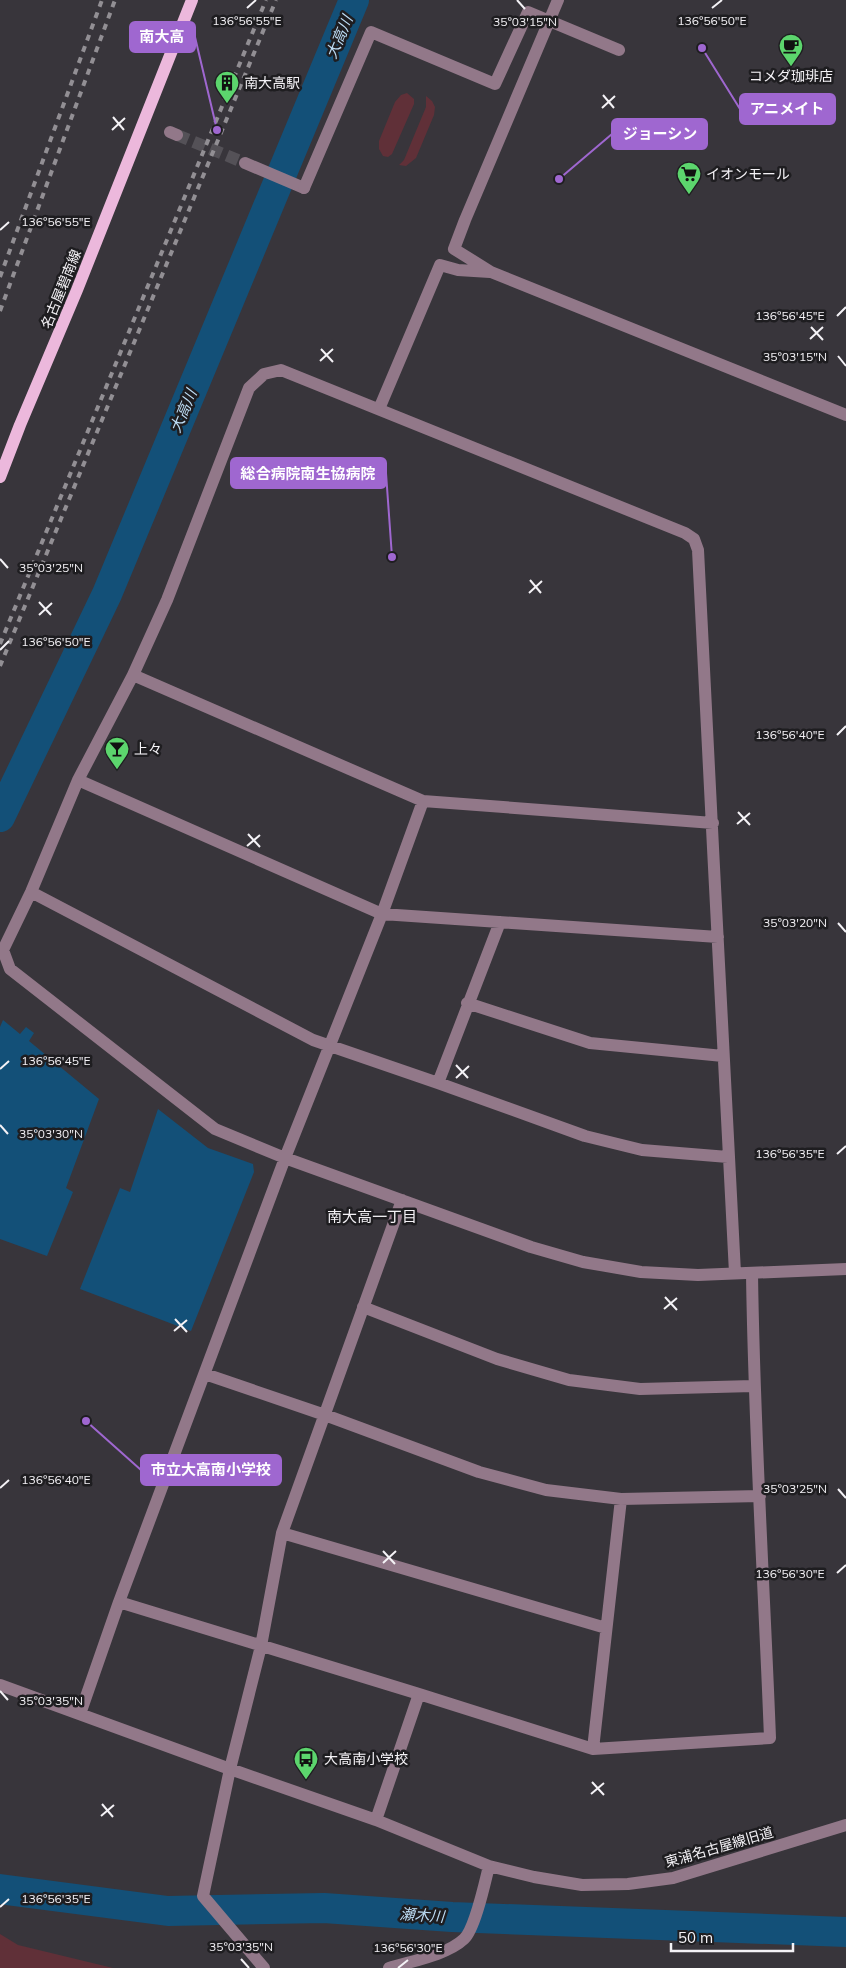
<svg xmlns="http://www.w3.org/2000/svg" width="846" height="1968" viewBox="0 0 846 1968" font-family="Mulish,'Noto Sans JP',sans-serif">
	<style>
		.green { fill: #603038 }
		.water { fill: #135078 }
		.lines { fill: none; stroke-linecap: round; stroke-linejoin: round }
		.river { stroke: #135078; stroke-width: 30 }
		.minor-tunnel { stroke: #545157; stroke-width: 12; stroke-dasharray: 12 6; stroke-linecap: butt }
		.minor { stroke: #927889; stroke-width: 12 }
		.major { stroke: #ecb8dc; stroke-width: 12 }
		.rail { stroke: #928f94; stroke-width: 4; stroke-dasharray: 6 6; stroke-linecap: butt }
		.minor-bridge { stroke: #927889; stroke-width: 12 }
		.ticks { fill: none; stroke: #f4f2f6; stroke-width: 2 }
		.labels { text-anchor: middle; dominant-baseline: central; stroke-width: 5; stroke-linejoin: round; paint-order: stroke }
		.poi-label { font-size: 14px; fill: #f4f2f6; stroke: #1e1d20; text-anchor: start }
		.street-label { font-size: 14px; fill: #f4f2f6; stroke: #1e1d20 }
		.water-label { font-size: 15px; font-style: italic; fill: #bddcf4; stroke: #1e1d20 }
		.neighbourhood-label { font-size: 15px; fill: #f4f2f6; stroke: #1e1d20 }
		.ticks-label { font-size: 12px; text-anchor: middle; fill: #f4f2f6; stroke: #1e1d20; stroke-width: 5; stroke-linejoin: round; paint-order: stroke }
		.leader { fill: none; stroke: #9f67d0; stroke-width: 2 }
		.callout-dot { fill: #9f67d0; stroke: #1e1d20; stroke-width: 2 }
		.callout { fill: #9f67d0; stroke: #9f67d0; stroke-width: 2 }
		.callout-label { font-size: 15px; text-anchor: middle; font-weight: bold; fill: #fff }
	</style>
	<rect width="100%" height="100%" fill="#38353b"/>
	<path class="green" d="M407 93 414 99V104L392 154 388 157 383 156 379 149V141L395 102 401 95Z
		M426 96 432 101 435 107 434 115 416 158 406 166 399 165 404 160 426 107Z
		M0 1934 18 1945 113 1968H0Z"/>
	<path class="water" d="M3 1020 20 1034 26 1027 34 1033 29 1041 99 1099 66 1188 73 1192 47 1256 0 1239V1027Z
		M158 1109 208 1148 253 1164 254 1172 191 1331 80 1289 120 1188 130 1192Z"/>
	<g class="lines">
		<path class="river" d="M0 817 107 594 354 0
			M0 1889 168 1911 324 1908 452 1917 846 1932"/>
		<path class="minor-tunnel" d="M177 135 245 163"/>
		<path class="minor" d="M558 0 465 220 454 249 491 272 846 415
			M170 132 177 135
			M245 163 304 188
			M379 409 440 265 458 270 490 272
			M133 675 423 801 713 823
			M78 780 382 914 718 937
			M31 892 313 1040 438 1083 585 1136 642 1150 728 1157
			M467 1003 590 1043 723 1056
			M438 1083 500 922
			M735 1273C721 1032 711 791 698 550L694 539 685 533 281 370 264 374 249 388 167 600 133 675 78 780 31 892 3 950 10 969 215 1129 285 1158 531 1247 583 1262 641 1272 698 1275 846 1269
			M363 1307 497 1359 569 1380 640 1389 753 1386
			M205 1374 325 1415 479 1472 546 1490 621 1499 760 1496
			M282 1533 606 1628
			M119 1602 419 1694 593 1749 770 1738C764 1583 754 1428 752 1273
			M0 1685 230 1769 376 1820 489 1866 534 1877 582 1885 628 1884 673 1878 846 1825
			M80 1714 119 1602 285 1158 382 914 423 801
			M593 1749 621 1499
			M376 1820 419 1694
			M264 1968 203 1896 230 1769 261 1646 282 1533 402 1200
			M389 1968C412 1961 447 1955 464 1939 475 1929 485 1882 489 1866"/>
		<path class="major" d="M0 477 20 425 77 290 192 0"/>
		<path class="rail" d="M0 277 102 0
			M0 311 115 0
			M0 644 266 0
			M0 666 276 0"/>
		<path class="minor-bridge" d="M304 188 371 32 495 84 528 12 619 50"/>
	</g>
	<path class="ticks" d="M517 0 525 9M247 8 256 0M712 8 722 0M603 95 614 108M602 108 615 96M113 117 124 130M112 130 125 118M0 230 9 222M837 316 846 307M811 327 823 340M810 339 823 327M321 349 333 362M838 356 846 366M320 361 333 349M0 559 8 568M530 580 541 593M529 593 542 581M39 602 51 615M39 615 52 603M0 650 9 641M837 735 846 726M738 812 750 825M737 824 750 813M248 834 260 847M247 846 260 835M838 923 846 932M456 1065 468 1078M0 1069 9 1061M456 1078 469 1066M0 1125 8 1134M837 1154 846 1146M665 1297 677 1310M664 1309 677 1298M175 1319 187 1332M174 1331 187 1320M0 1488 9 1480M838 1489 846 1498M383 1551 395 1564M383 1563 396 1551M837 1573 846 1565M0 1691 8 1700M592 1782 604 1795M591 1794 604 1783M102 1804 113 1817M101 1816 114 1805M0 1907 9 1899M241 1959 249 1968M398 1968 408 1960"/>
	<defs>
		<symbol id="cafe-pin" viewBox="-11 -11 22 30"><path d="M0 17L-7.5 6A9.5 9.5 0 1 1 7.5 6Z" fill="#5cd56d" stroke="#1e1d20"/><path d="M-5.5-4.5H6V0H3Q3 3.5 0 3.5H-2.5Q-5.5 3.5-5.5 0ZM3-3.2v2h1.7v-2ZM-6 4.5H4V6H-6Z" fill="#111"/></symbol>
		<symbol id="building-pin" viewBox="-11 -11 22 30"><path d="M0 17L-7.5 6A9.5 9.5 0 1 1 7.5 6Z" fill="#5cd56d" stroke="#1e1d20"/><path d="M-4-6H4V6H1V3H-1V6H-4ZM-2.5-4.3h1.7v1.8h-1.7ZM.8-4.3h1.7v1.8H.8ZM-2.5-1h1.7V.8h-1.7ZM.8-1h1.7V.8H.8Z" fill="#111"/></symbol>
		<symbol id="supermarket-pin" viewBox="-11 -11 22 30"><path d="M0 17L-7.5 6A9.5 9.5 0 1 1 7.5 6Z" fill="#5cd56d" stroke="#1e1d20"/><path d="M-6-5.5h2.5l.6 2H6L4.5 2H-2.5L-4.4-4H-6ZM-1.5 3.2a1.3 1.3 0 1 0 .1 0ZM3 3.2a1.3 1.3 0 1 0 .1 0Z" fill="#111"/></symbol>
		<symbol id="bar-pin" viewBox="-11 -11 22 30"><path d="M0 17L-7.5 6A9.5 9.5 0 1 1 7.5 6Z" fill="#5cd56d" stroke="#1e1d20"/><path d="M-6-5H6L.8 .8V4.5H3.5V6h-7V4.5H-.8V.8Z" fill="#111"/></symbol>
		<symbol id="bus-pin" viewBox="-11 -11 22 30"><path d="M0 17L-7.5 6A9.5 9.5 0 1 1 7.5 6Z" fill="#5cd56d" stroke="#1e1d20"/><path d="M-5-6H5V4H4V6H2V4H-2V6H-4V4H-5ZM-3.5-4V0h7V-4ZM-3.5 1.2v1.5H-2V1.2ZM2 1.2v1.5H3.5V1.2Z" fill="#111"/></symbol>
	</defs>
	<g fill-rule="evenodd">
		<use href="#cafe-pin" x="777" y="32" width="28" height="38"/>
		<use href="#building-pin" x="213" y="69" width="28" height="38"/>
		<use href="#supermarket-pin" x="675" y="160" width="28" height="38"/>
		<use href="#bar-pin" x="103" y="735" width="28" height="38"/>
		<use href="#bus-pin" x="292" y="1745" width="28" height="38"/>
	</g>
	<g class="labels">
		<g class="poi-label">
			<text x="791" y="76" text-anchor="middle">コメダ珈琲店</text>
			<text x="244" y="83">南大高駅</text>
			<text x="706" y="174">イオンモール</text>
			<text x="134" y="749">上々</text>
			<text x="324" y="1759">大高南小学校</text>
		</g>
		<g class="street-label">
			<text transform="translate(61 289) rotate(-68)">名古屋碧南線</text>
			<text transform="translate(719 1847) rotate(-16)">東浦名古屋線旧道</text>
		</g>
		<g class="water-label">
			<text transform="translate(339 37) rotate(-67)">大高川</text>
			<text transform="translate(183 411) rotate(-67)">大高川</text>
			<text transform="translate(422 1915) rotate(4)">瀬木川</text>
		</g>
		<g class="neighbourhood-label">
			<text x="372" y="1216">南大高一丁目</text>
		</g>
	</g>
	<g class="ticks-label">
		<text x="247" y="25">136°56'55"E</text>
		<text x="712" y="25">136°56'50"E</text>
		<text x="525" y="26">35°03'15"N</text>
		<text x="56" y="226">136°56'55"E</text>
		<text x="790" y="320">136°56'45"E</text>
		<text x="795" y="361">35°03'15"N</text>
		<text x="51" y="572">35°03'25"N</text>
		<text x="56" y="646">136°56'50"E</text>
		<text x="790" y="739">136°56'40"E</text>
		<text x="795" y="927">35°03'20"N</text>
		<text x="56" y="1065">136°56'45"E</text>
		<text x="51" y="1138">35°03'30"N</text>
		<text x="790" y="1158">136°56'35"E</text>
		<text x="56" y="1484">136°56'40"E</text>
		<text x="795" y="1493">35°03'25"N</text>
		<text x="790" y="1578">136°56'30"E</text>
		<text x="51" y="1705">35°03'35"N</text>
		<text x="56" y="1903">136°56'35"E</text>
		<text x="241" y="1951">35°03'35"N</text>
		<text x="408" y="1952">136°56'30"E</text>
	</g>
	<path class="leader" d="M217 130L195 37M702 48L740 109M559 179L612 134M392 557L386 473M86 1421L141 1470"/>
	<g class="callout-dot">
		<circle cx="217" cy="130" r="5"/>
		<circle cx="702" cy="48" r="5"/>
		<circle cx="559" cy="179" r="5"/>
		<circle cx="392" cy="557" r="5"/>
		<circle cx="86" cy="1421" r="5"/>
	</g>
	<g class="callout">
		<rect x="130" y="22" width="65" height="30" rx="5"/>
		<rect x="740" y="94" width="95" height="30" rx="5"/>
		<rect x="612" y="119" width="95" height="30" rx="5"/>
		<rect x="231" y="458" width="155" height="30" rx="5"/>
		<rect x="141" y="1455" width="140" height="30" rx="5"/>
	</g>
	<g class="callout-label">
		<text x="162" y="42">南大高</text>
		<text x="787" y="114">アニメイト</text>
		<text x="660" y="139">ジョーシン</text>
		<text x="308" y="479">総合病院南生協病院</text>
		<text x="211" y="1475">市立大高南小学校</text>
	</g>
	<path d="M671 1943v8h122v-8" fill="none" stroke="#f4f2f6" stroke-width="2.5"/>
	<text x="678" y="1943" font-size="15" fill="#f4f2f6" stroke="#1e1d20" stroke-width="4" paint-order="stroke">50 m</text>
</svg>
